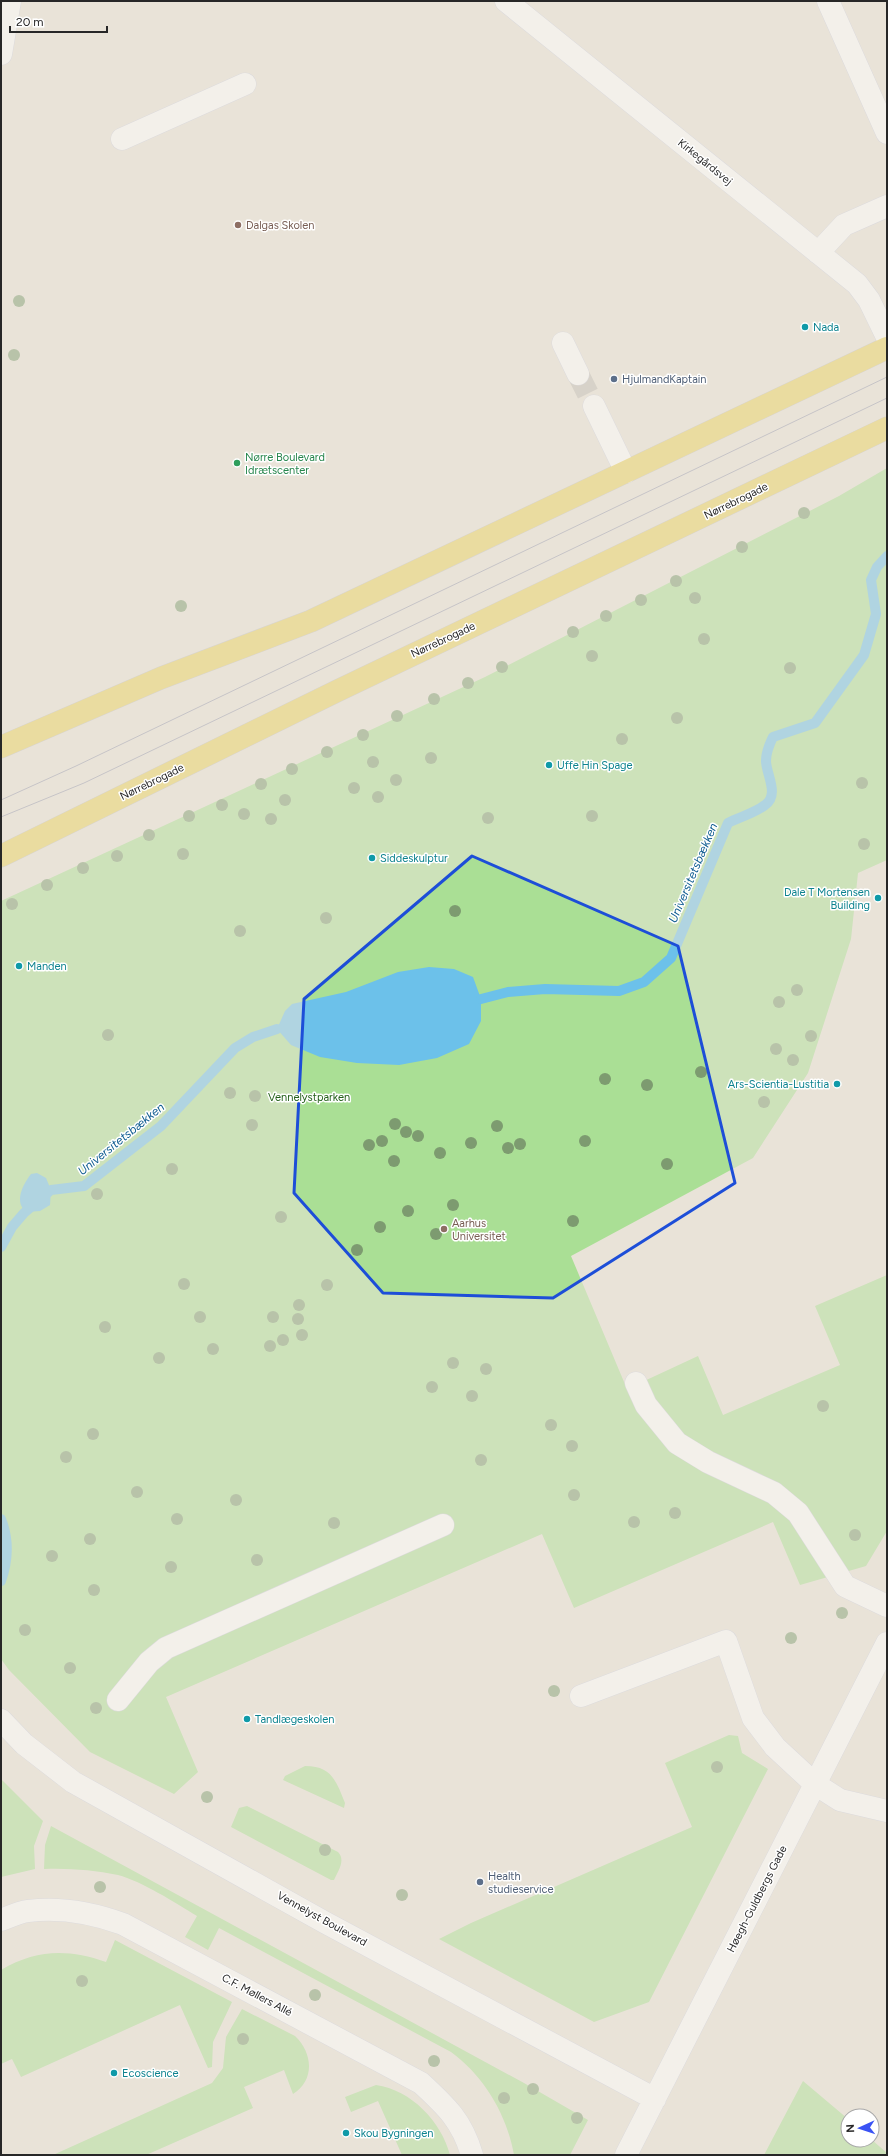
<svg xmlns="http://www.w3.org/2000/svg" width="888" height="2156" viewBox="0 0 888 2156" font-family="Figtree,sans-serif">
	<style>
		.green { fill: #aadf95 }
		.water { fill: #6cc1ea }
		.lines { fill: none; stroke-linecap: round; stroke-linejoin: round }
		.stream { stroke: #6cc1ea; stroke-width: 10 }
		.minor-tunnel { stroke: #c2bdb5; stroke-width: 22; stroke-dasharray: 22 11; stroke-linecap: butt }
		.minor-casing { stroke: #ced0e0; stroke-width: 23 }
		.major-casing { stroke: #c3c3c3; stroke-width: 23 }
		.minor { stroke: #fff; stroke-width: 22 }
		.major { stroke: #ecd25b; stroke-width: 22 }
		.tram { stroke: #9c9db1; stroke-width: 1 }
		.tree { fill: #7d9b70 }
		.marked { fill: none; stroke: #1d4ed8; stroke-width: 3; stroke-linejoin: round }
		.education-dot { fill: #8d6e63; stroke: #fff; stroke-width: 1.5 }
		.culture-dot { fill: #0f9aa8; stroke: #fff; stroke-width: 1.5 }
		.service-dot { fill: #5c6f8a; stroke: #fff; stroke-width: 1.5 }
		.leisure-dot { fill: #2e9e5b; stroke: #fff; stroke-width: 1.5 }
		.labels { text-anchor: middle; dominant-baseline: central; stroke-width: 3; stroke-linejoin: round; paint-order: stroke }
		.street-label { font-size: 11px; fill: #272727; stroke: #fff }
		.education-label { font-size: 11px; fill: #785e54; stroke: #fff; text-anchor: start }
		.culture-label { font-size: 11px; fill: #0d838f; stroke: #fff; text-anchor: start }
		.service-label { font-size: 11px; fill: #4e5e75; stroke: #fff; text-anchor: start }
		.leisure-label { font-size: 11px; fill: #27864d; stroke: #fff; text-anchor: start }
		.park-label { font-size: 11px; fill: #25601b; stroke: #fff }
		.water-label { font-size: 12px; font-style: italic; fill: #105d91; stroke: #fff }
	</style>
	<rect width="100%" height="100%" fill="#e9e3d8"/>
	<path class="green" d="M887 468V860L858 873 851 939 808 1073 753 1158 571 1256 627 1389 698 1356 723 1415 840 1365 815 1306 887 1275V1531L866 1566 800 1585 773 1522 574 1608 542 1534 166 1697 198 1772 174 1794 90 1752 9 1670 1 1659V901L485 677 839 496Z
		M729 1735 738 1736 742 1753 768 1769 649 2002 594 2022 439 1939 471 1923 692 1827 665 1763Z
		M305 1766C332 1766 336 1781 345 1803L344 1808 283 1780 285 1776Z
		M1 1779 43 1821 34 1846 35 1869 1 1877Z
		M247 1806 338 1852C346 1860 338 1871 334 1880H331L231 1827 239 1808Z
		M51 1826 524 2083 588 2120 570 2155H514C507 2115 484 2076 451 2052L219 1928 208 1950 185 1937 197 1916C176 1903 141 1881 118 1875 94 1870 68 1868 44 1869L45 1845Z
		M115 1940 232 2002 213 2042 212 2067 208 2068 180 2005 21 2077 12 2059 1 2064V1970C37 1949 68 1949 106 1962Z
		M242 2009 295 2036C313 2053 315 2080 293 2094L284 2070 244 2087 253 2108 146 2155H53L212 2083 223 2068 226 2037Z
		M803 2081 848 2119V2140H872L887 2153V2155H764Z
		M376 2085C411 2090 441 2121 450 2155H402L378 2101 351 2112 345 2097Z"/>
	<path class="water" d="M429 967 454 969 473 977 481 999V1021L469 1044 437 1058 399 1065 357 1063 320 1057 291 1045 277 1029 285 1011 292 1004 346 992 398 972Z
		M37 1173 46 1178 51 1190 50 1205 40 1211 27 1212C13 1203 23 1184 31 1174Z"/>
	<g class="lines">
		<path class="stream" d="M481 999 508 992 545 989 619 991 644 982 671 958 728 823C740 817 755 813 765 805 780 795 766 774 766 761 766 752 769 745 773 737L815 723 864 655 876 614 871 580 877 567 887 556
			M1 1247 12 1227 24 1213 51 1190 84 1186 161 1126 235 1048 253 1037 277 1029
			M1 1519C9 1539 8 1561 1 1581"/>
		<path class="minor-tunnel" d="M578 374 594 406"/>
		<defs>
			<path id="minor" d="M506 1 857 284 869 300 887 337
				M828 1 887 133
				M1 54 10 1
				M122 139 245 84
				M818 253 844 225 887 206
				M563 343 578 374
				M594 406 626 472
				M636 1383 646 1405 677 1443 708 1462 774 1493 798 1513 845 1586 887 1606
				M581 1696 726 1641 753 1718 775 1747 815 1784 840 1800 887 1811
				M118 1700 149 1662 166 1648 443 1525
				M1 1720 24 1744 73 1782 326 1923 655 2099
				M1 1920C9 1917 19 1912 28 1911 60 1907 93 1913 123 1924L421 2083C447 2107 462 2121 472 2155
				M626 2155 887 1643"/>
			<path id="major" d="M1 747 161 678 311 621 887 348
				M1 856 337 691 887 428"/>
		</defs>
		<use href="#minor" class="minor-casing"/>
		<use href="#major" class="major-casing"/>
		<use href="#minor" class="minor"/>
		<use href="#major" class="major"/>
		<path class="tram" d="M1 800 76 766 887 377
			M1 817 84 783 887 398"/>
	</g>
	<g class="tree">
		<circle cx="19" cy="301" r="6"/>
		<circle cx="14" cy="355" r="6"/>
		<circle cx="804" cy="513" r="6"/>
		<circle cx="742" cy="547" r="6"/>
		<circle cx="676" cy="581" r="6"/>
		<circle cx="695" cy="598" r="6"/>
		<circle cx="641" cy="600" r="6"/>
		<circle cx="181" cy="606" r="6"/>
		<circle cx="606" cy="616" r="6"/>
		<circle cx="573" cy="632" r="6"/>
		<circle cx="704" cy="639" r="6"/>
		<circle cx="592" cy="656" r="6"/>
		<circle cx="502" cy="667" r="6"/>
		<circle cx="790" cy="668" r="6"/>
		<circle cx="468" cy="683" r="6"/>
		<circle cx="434" cy="699" r="6"/>
		<circle cx="397" cy="716" r="6"/>
		<circle cx="677" cy="718" r="6"/>
		<circle cx="363" cy="735" r="6"/>
		<circle cx="622" cy="739" r="6"/>
		<circle cx="327" cy="752" r="6"/>
		<circle cx="431" cy="758" r="6"/>
		<circle cx="373" cy="762" r="6"/>
		<circle cx="292" cy="769" r="6"/>
		<circle cx="396" cy="780" r="6"/>
		<circle cx="862" cy="783" r="6"/>
		<circle cx="261" cy="784" r="6"/>
		<circle cx="354" cy="788" r="6"/>
		<circle cx="378" cy="797" r="6"/>
		<circle cx="285" cy="800" r="6"/>
		<circle cx="222" cy="805" r="6"/>
		<circle cx="244" cy="814" r="6"/>
		<circle cx="189" cy="816" r="6"/>
		<circle cx="592" cy="816" r="6"/>
		<circle cx="488" cy="818" r="6"/>
		<circle cx="271" cy="819" r="6"/>
		<circle cx="149" cy="835" r="6"/>
		<circle cx="864" cy="844" r="6"/>
		<circle cx="183" cy="854" r="6"/>
		<circle cx="117" cy="856" r="6"/>
		<circle cx="83" cy="868" r="6"/>
		<circle cx="47" cy="885" r="6"/>
		<circle cx="12" cy="904" r="6"/>
		<circle cx="455" cy="911" r="6"/>
		<circle cx="326" cy="918" r="6"/>
		<circle cx="240" cy="931" r="6"/>
		<circle cx="797" cy="990" r="6"/>
		<circle cx="779" cy="1002" r="6"/>
		<circle cx="108" cy="1035" r="6"/>
		<circle cx="811" cy="1036" r="6"/>
		<circle cx="776" cy="1049" r="6"/>
		<circle cx="793" cy="1060" r="6"/>
		<circle cx="701" cy="1072" r="6"/>
		<circle cx="605" cy="1079" r="6"/>
		<circle cx="647" cy="1085" r="6"/>
		<circle cx="230" cy="1093" r="6"/>
		<circle cx="255" cy="1096" r="6"/>
		<circle cx="764" cy="1102" r="6"/>
		<circle cx="395" cy="1124" r="6"/>
		<circle cx="252" cy="1125" r="6"/>
		<circle cx="497" cy="1126" r="6"/>
		<circle cx="406" cy="1132" r="6"/>
		<circle cx="418" cy="1136" r="6"/>
		<circle cx="382" cy="1141" r="6"/>
		<circle cx="585" cy="1141" r="6"/>
		<circle cx="471" cy="1143" r="6"/>
		<circle cx="520" cy="1144" r="6"/>
		<circle cx="369" cy="1145" r="6"/>
		<circle cx="508" cy="1148" r="6"/>
		<circle cx="440" cy="1153" r="6"/>
		<circle cx="394" cy="1161" r="6"/>
		<circle cx="667" cy="1164" r="6"/>
		<circle cx="172" cy="1169" r="6"/>
		<circle cx="97" cy="1194" r="6"/>
		<circle cx="453" cy="1205" r="6"/>
		<circle cx="408" cy="1211" r="6"/>
		<circle cx="281" cy="1217" r="6"/>
		<circle cx="573" cy="1221" r="6"/>
		<circle cx="380" cy="1227" r="6"/>
		<circle cx="436" cy="1234" r="6"/>
		<circle cx="357" cy="1250" r="6"/>
		<circle cx="184" cy="1284" r="6"/>
		<circle cx="327" cy="1285" r="6"/>
		<circle cx="299" cy="1305" r="6"/>
		<circle cx="200" cy="1317" r="6"/>
		<circle cx="273" cy="1317" r="6"/>
		<circle cx="298" cy="1319" r="6"/>
		<circle cx="105" cy="1327" r="6"/>
		<circle cx="302" cy="1335" r="6"/>
		<circle cx="283" cy="1340" r="6"/>
		<circle cx="270" cy="1346" r="6"/>
		<circle cx="213" cy="1349" r="6"/>
		<circle cx="159" cy="1358" r="6"/>
		<circle cx="453" cy="1363" r="6"/>
		<circle cx="486" cy="1369" r="6"/>
		<circle cx="432" cy="1387" r="6"/>
		<circle cx="472" cy="1396" r="6"/>
		<circle cx="823" cy="1406" r="6"/>
		<circle cx="551" cy="1425" r="6"/>
		<circle cx="93" cy="1434" r="6"/>
		<circle cx="572" cy="1446" r="6"/>
		<circle cx="66" cy="1457" r="6"/>
		<circle cx="481" cy="1460" r="6"/>
		<circle cx="137" cy="1492" r="6"/>
		<circle cx="574" cy="1495" r="6"/>
		<circle cx="236" cy="1500" r="6"/>
		<circle cx="675" cy="1513" r="6"/>
		<circle cx="177" cy="1519" r="6"/>
		<circle cx="634" cy="1522" r="6"/>
		<circle cx="334" cy="1523" r="6"/>
		<circle cx="855" cy="1535" r="6"/>
		<circle cx="90" cy="1539" r="6"/>
		<circle cx="52" cy="1556" r="6"/>
		<circle cx="257" cy="1560" r="6"/>
		<circle cx="171" cy="1567" r="6"/>
		<circle cx="94" cy="1590" r="6"/>
		<circle cx="842" cy="1613" r="6"/>
		<circle cx="25" cy="1630" r="6"/>
		<circle cx="791" cy="1638" r="6"/>
		<circle cx="70" cy="1668" r="6"/>
		<circle cx="554" cy="1691" r="6"/>
		<circle cx="96" cy="1708" r="6"/>
		<circle cx="717" cy="1767" r="6"/>
		<circle cx="207" cy="1797" r="6"/>
		<circle cx="325" cy="1850" r="6"/>
		<circle cx="100" cy="1887" r="6"/>
		<circle cx="402" cy="1895" r="6"/>
		<circle cx="82" cy="1981" r="6"/>
		<circle cx="315" cy="1995" r="6"/>
		<circle cx="243" cy="2039" r="6"/>
		<circle cx="434" cy="2061" r="6"/>
		<circle cx="533" cy="2089" r="6"/>
		<circle cx="504" cy="2098" r="6"/>
		<circle cx="577" cy="2118" r="6"/>
	</g>
	<path d="M0 0H888V2156H0ZM472 856 678 946 735 1183 553 1298 383 1293 294 1193 304 999Z" fill="#e9e3d8" fill-opacity=".55" fill-rule="evenodd"/>
	<path class="marked" d="M472 856 678 946 735 1183 553 1298 383 1293 294 1193 304 999Z"/>
	<g class="education-dot">
		<circle cx="238" cy="225" r="4"/>
		<circle cx="444" cy="1229" r="4"/>
	</g>
	<g class="culture-dot">
		<circle cx="805" cy="327" r="4"/>
		<circle cx="549" cy="765" r="4"/>
		<circle cx="372" cy="858" r="4"/>
		<circle cx="878" cy="898" r="4"/>
		<circle cx="19" cy="966" r="4"/>
		<circle cx="837" cy="1084" r="4"/>
		<circle cx="247" cy="1719" r="4"/>
		<circle cx="114" cy="2073" r="4"/>
		<circle cx="346" cy="2133" r="4"/>
	</g>
	<g class="service-dot">
		<circle cx="614" cy="379" r="4"/>
		<circle cx="480" cy="1882" r="4"/>
	</g>
	<circle class="leisure-dot" cx="237" cy="463" r="4"/>
	<g class="labels">
		<g class="street-label">
			<text transform="translate(705 162) rotate(39)">Kirkegårdsvej</text>
			<text transform="translate(736 501) rotate(-26)">Nørrebrogade</text>
			<text transform="translate(443 640) rotate(-25)">Nørrebrogade</text>
			<text transform="translate(152 782) rotate(-26)">Nørrebrogade</text>
			<text transform="translate(757 1899) rotate(-63)">Høegh-Guldbergs Gade</text>
			<text transform="translate(322 1919) rotate(29)">Vennelyst Boulevard</text>
			<text transform="translate(257 1995) rotate(28)">C.F. Møllers Allé</text>
		</g>
		<g class="education-label">
			<text x="246" y="225">Dalgas Skolen</text>
			<text x="452" y="1223">Aarhus<tspan x="452" dy="13">Universitet</tspan></text>
		</g>
		<g class="culture-label">
			<text x="813" y="327">Nada</text>
			<text x="557" y="765">Uffe Hin Spage</text>
			<text x="380" y="858">Siddeskulptur</text>
			<text x="870" y="892" text-anchor="end">Dale T Mortensen<tspan x="870" dy="13">Building</tspan></text>
			<text x="27" y="966">Manden</text>
			<text x="829" y="1084" text-anchor="end">Ars-Scientia-Lustitia</text>
			<text x="255" y="1719">Tandlægeskolen</text>
			<text x="122" y="2073">Ecoscience</text>
			<text x="354" y="2133">Skou Bygningen</text>
		</g>
		<g class="service-label">
			<text x="622" y="379">HjulmandKaptain</text>
			<text x="488" y="1876">Health<tspan x="488" dy="13">studieservice</tspan></text>
		</g>
		<g class="leisure-label">
			<text x="245" y="457">Nørre Boulevard<tspan x="245" dy="13">Idrætscenter</tspan></text>
		</g>
		<g class="park-label">
			<text x="309" y="1097">Vennelystparken</text>
		</g>
		<g class="water-label">
			<text transform="translate(693 873) rotate(-67)">Universitetsbækken</text>
			<text transform="translate(121 1139) rotate(-39)">Universitetsbækken</text>
		</g>
	</g>
	<rect width="888" height="2156" fill="none" stroke="#272727" stroke-width="4"/>
	<g transform="translate(860 2128) rotate(267)"><circle r="19" fill="#ffffff" stroke="#a9a9a9"/>
	<path d="M0-3L7 15L0 10L-7 15Z" fill="#3a52f4"/>
	<text y="-6" font-size="11" font-weight="bold" text-anchor="middle" fill="#272727">N</text>
	</g>
	<path d="M10 26v6h97v-6" fill="none" stroke="#272727" stroke-width="2"/>
	<text x="16" y="26" font-size="12" fill="#272727" stroke="#ffffff" stroke-width="3" paint-order="stroke">20 m</text>
</svg>
